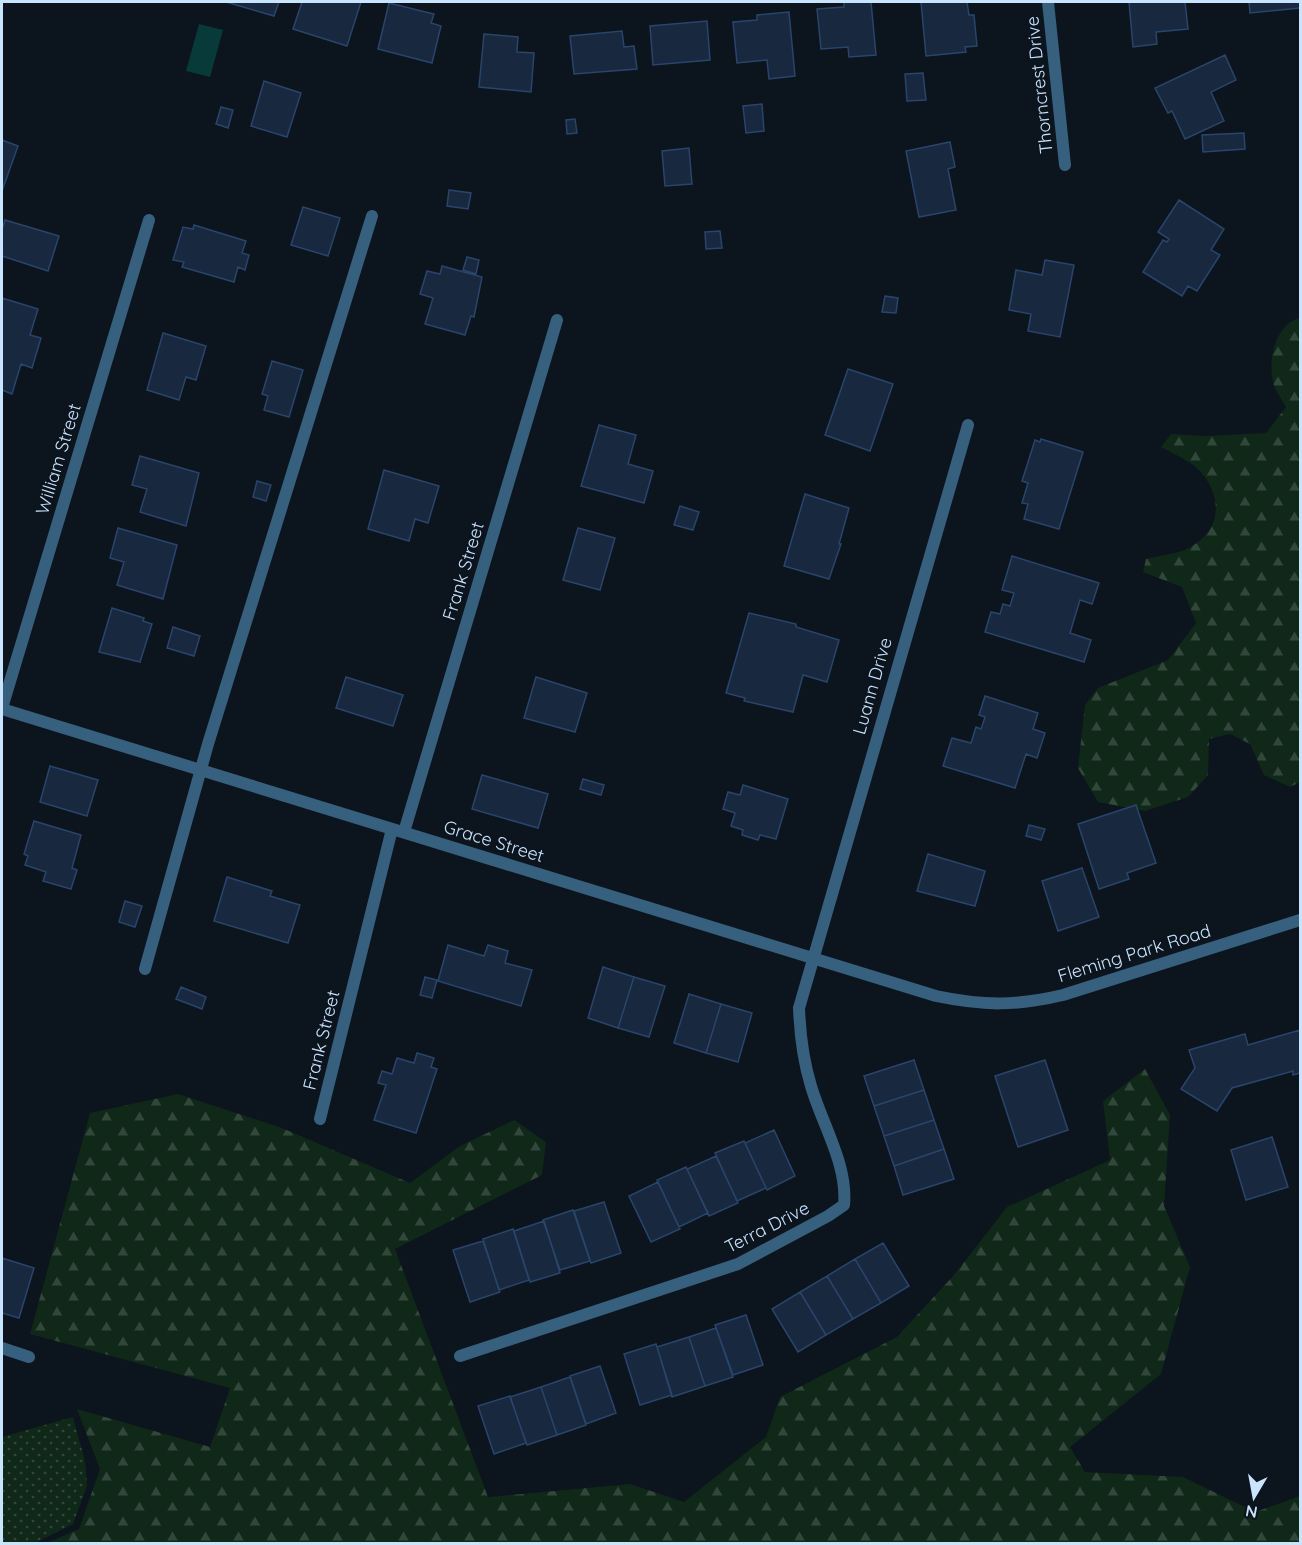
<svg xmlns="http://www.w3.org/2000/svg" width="1302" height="1545" viewBox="0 0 1302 1545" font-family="Quicksand,sans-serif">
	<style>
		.forest { fill: url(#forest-firs) }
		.park { fill: url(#park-dots) }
		.water { fill: #083a3a }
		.building { fill: #18283f; stroke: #29456b; stroke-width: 1.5 }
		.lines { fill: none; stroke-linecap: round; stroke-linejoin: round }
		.service { stroke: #36607e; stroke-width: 12 }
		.minor { stroke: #36607e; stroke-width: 12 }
		.labels { text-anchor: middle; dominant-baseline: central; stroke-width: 4.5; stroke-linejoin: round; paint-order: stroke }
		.street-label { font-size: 18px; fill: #c9e4ff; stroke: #0c141e }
	</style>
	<defs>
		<pattern id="forest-firs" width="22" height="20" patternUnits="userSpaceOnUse" patternTransform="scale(1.5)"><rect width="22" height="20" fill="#0f2817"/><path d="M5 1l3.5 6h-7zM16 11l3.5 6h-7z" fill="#31473a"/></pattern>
		<pattern id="park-dots" width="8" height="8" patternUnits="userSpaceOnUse" patternTransform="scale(1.5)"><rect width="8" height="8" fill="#0f2817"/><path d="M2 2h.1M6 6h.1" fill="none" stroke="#31473a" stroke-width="1.8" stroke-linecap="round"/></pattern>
	</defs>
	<rect width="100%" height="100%" fill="#0c141e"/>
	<path class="forest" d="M1300 318V782L1290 787 1264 775 1250 744 1230 734 1209 739 1208 775 1188 797 1145 811 1098 802 1078 768 1085 705 1098 688 1168 660 1196 623 1182 587 1143 572 1146 559C1159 556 1175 554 1187 549 1223 531 1224 495 1197 468 1188 460 1172 453 1161 447L1171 434 1206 436 1266 433 1286 407C1282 399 1274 390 1273 382 1268 360 1275 324 1300 318Z
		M1145 1069 1170 1115 1164 1206 1190 1267 1161 1374 1070 1447 1085 1472 1183 1477 1255 1512 1300 1496V1543H47L79 1529 100 1469 77 1409 210 1447 230 1388 30 1334 90 1113 178 1094 282 1128 410 1183 460 1146 514 1120 546 1142 542 1175 395 1249 488 1497 630 1484 684 1502 766 1437 780 1397 897 1337 954 1275 1007 1207 1110 1160 1103 1101Z"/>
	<path class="park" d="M73 1417 85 1461 87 1486 73 1524 35 1543H2V1437Z"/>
	<path class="water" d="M199 24 223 30 210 77 186 71Z"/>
	<path class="building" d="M226 2H279L274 16Z
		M302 2H361L347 46 293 29Z
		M844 2H871L876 55 849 57 848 47 821 49 817 9 844 7Z
		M921 2H967L969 15H974L977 46 965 47 966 52 926 56Z
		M1129 2H1185L1188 29 1156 32 1157 44 1133 47Z
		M1249 2H1300V8L1250 13Z
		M389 3 434 14 431 23 441 26 432 63 378 49Z
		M789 12 795 76 769 79 767 60 737 63 733 22 757 20V15Z
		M707 21 710 60 653 65 650 26Z
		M622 31 624 47 634 46 637 69 574 74 570 36Z
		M484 34 518 37 517 52 534 53 531 92 479 87Z
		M1225 55 1236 80 1211 92 1224 121 1185 139 1172 111 1168 113 1155 88Z
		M923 73 926 100 907 101 905 74Z
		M264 81 301 93 287 137 251 126Z
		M762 104 764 131 746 133 743 106Z
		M221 107 233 110 228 128 216 124Z
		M575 119 577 133 567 134 566 120Z
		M1244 133 1245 149 1203 152 1202 135Z
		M2 140 18 146 2 191Z
		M950 142 955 167 948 169 956 210 919 217 906 151Z
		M689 148 692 184 665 186 662 151Z
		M449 190 471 193 468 209 447 206Z
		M1179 200 1224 229 1211 250 1220 255 1197 291 1188 286 1182 296 1143 272 1163 240 1167 242 1169 239 1158 232Z
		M303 207 340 218 328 256 291 245Z
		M5 220 59 236 48 271 2 256V230Z
		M194 225 246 241 242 253 249 255 245 270 238 267 234 282 182 267 184 262 173 260 183 227 193 229Z
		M720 231 722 248 706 249 705 232Z
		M467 257 479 260 476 274 463 270Z
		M1045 260 1074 265 1060 337 1028 331 1031 314 1009 310 1016 270 1042 275Z
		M442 266 482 277 474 317 471 316 465 335 425 324 433 298 420 294 427 271 440 274Z
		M885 296 898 298 896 313 882 312Z
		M2 298 38 309 30 335 41 338 32 368 21 364 12 394 2 390Z
		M163 333 206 346 196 380 186 377 179 400 147 390Z
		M272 361 303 370 289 417 264 410 268 396 262 394Z
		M848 369 893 384 870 451 825 435Z
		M599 425 636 435 628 464 653 471 644 503 581 486Z
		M1041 439 1083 452 1059 529 1024 519 1028 504 1022 503 1028 483 1022 481 1035 440 1040 442Z
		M140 456 199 473 186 526 140 512 147 489 132 485Z
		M384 470 439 486 428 523 415 519 409 541 368 529Z
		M257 481 271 485 266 501 253 497Z
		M805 494 849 508 839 544H841L829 579 784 566Z
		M680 506 699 512 693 530 674 525Z
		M118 528 177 545 163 599 117 585 124 562 110 558Z
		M578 528 615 538 600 590 563 580Z
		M1012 556 1099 583 1092 604 1080 600 1070 633 1091 640 1084 662 985 632 991 612 1000 614 1003 604 1010 606 1014 593 1002 590Z
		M112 608 144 618 143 621 152 624 140 662 99 652Z
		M749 613 796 624V627L839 640 827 682 803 675 793 712 744 701 745 698 726 693Z
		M173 627 200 636 194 656 167 648Z
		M346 677 403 695 393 726 336 708Z
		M536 677 587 693 575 732 524 718Z
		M985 696 1038 713 1033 729 1045 733 1037 758 1026 754 1015 788 943 766 952 738 971 743 976 727 981 729 985 717 979 715Z
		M50 766 98 780 87 816 40 802Z
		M482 775 548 794 538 828 472 809Z
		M583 779 604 785 601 795 580 789Z
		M743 785 788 799 776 839 760 835 758 840 742 835 743 830 731 826 735 813 723 809 728 792 740 795Z
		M1136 805 1156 863 1127 873 1129 879 1099 889 1078 824Z
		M34 821 81 835 72 868 77 870 71 889 43 881 46 872 25 865 28 856 24 854Z
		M1029 825 1045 829 1041 840 1026 836Z
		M928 854 985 871 975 906 917 891Z
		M1082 868 1099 917 1058 931 1042 881Z
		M227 877 272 891 270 896 300 905 288 943 214 921Z
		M125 901 142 906 135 927 119 922Z
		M448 945 484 956 488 945 508 951 505 963 532 970 521 1006 438 981Z
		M603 967 634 977 618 1028 588 1018Z
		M425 977 437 980 432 998 420 995Z
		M634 977 665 986 649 1037 618 1028Z
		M181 987 206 997 202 1009 176 999Z
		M689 994 721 1004 706 1053 674 1043Z
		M721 1004 752 1013 738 1062 706 1053Z
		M1300 1030V1073L1293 1075V1071L1232 1088 1217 1111 1181 1089 1195 1068 1189 1050 1245 1034 1248 1045Z
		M417 1053 434 1058 431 1067 437 1069 416 1133 374 1120 386 1085 378 1083 382 1071 392 1074 397 1058 414 1063Z
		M914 1060 924 1090 874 1106 864 1076Z
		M1045 1060 1068 1130 1018 1147 995 1076Z
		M924 1090 934 1120 884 1136 874 1106Z
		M934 1120 944 1149 894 1166 884 1136Z
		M774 1130 795 1176 767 1190 745 1143Z
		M1272 1137 1288 1187 1246 1200 1231 1150Z
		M744 1141 766 1188 737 1201 715 1153Z
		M944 1149 954 1179 903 1195 894 1166Z
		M716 1156 738 1203 709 1216 687 1169Z
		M686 1167 708 1213 679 1227 657 1180Z
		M658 1182 680 1229 651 1242 629 1196Z
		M604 1202 621 1253 591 1263 574 1211Z
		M573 1210 590 1261 560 1270 543 1220Z
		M544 1221 560 1273 530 1282 514 1231Z
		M513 1229 529 1280 499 1290 483 1239Z
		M483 1241 500 1292 470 1302 453 1250Z
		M883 1243 909 1286 881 1303 855 1259Z
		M2 1258 34 1268 19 1318 2 1313Z
		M855 1259 881 1303 853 1319 827 1276Z
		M827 1276 853 1319 826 1335 800 1292Z
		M800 1292 826 1335 798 1352 772 1309Z
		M746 1315 763 1365 733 1375 715 1325Z
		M716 1328 733 1377 705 1386 689 1337Z
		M689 1337 705 1386 672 1397 657 1347Z
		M656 1344 672 1395 640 1405 624 1354Z
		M600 1366 616 1413 586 1424 570 1376Z
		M570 1377 586 1425 557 1435 541 1387Z
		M541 1387 557 1435 527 1445 510 1397Z
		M510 1396 526 1443 494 1454 478 1406Z"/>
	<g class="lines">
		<path class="service" d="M145 969 208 744 372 216"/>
		<path class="minor" d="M1048 2 1065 165
			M2 708 149 220
			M2 709 936 996C984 1006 1016 1006 1063 995L1300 920
			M404 832 557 320
			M320 1119 392 829
			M2 1348 29 1357
			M460 1356 738 1264 828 1216 844 1205C848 1165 822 1124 811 1086 803 1060 800 1035 799 1008L968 425"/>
	</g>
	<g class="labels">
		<g class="street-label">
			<text transform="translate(1039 85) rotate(-96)">Thorncrest Drive</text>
			<text transform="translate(58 459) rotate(-73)">William Street</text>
			<text transform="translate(463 571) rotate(-73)">Frank Street</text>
			<text transform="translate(872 686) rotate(-74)">Luann Drive</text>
			<text transform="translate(494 841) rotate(17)">Grace Street</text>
			<text transform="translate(1134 953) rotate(-17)">Fleming Park Road</text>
			<text transform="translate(321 1040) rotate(-76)">Frank Street</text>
			<text transform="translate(767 1227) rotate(-27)">Terra Drive</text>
		</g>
	</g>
	<rect width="1302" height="1545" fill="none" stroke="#c9e4ff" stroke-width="6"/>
	<g transform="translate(1254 1497) rotate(190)" stroke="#0c141e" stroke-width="4.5" paint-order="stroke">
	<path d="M0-4.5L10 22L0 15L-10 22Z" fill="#c9e4ff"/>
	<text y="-9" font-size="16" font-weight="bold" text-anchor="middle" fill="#c9e4ff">N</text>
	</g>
</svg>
